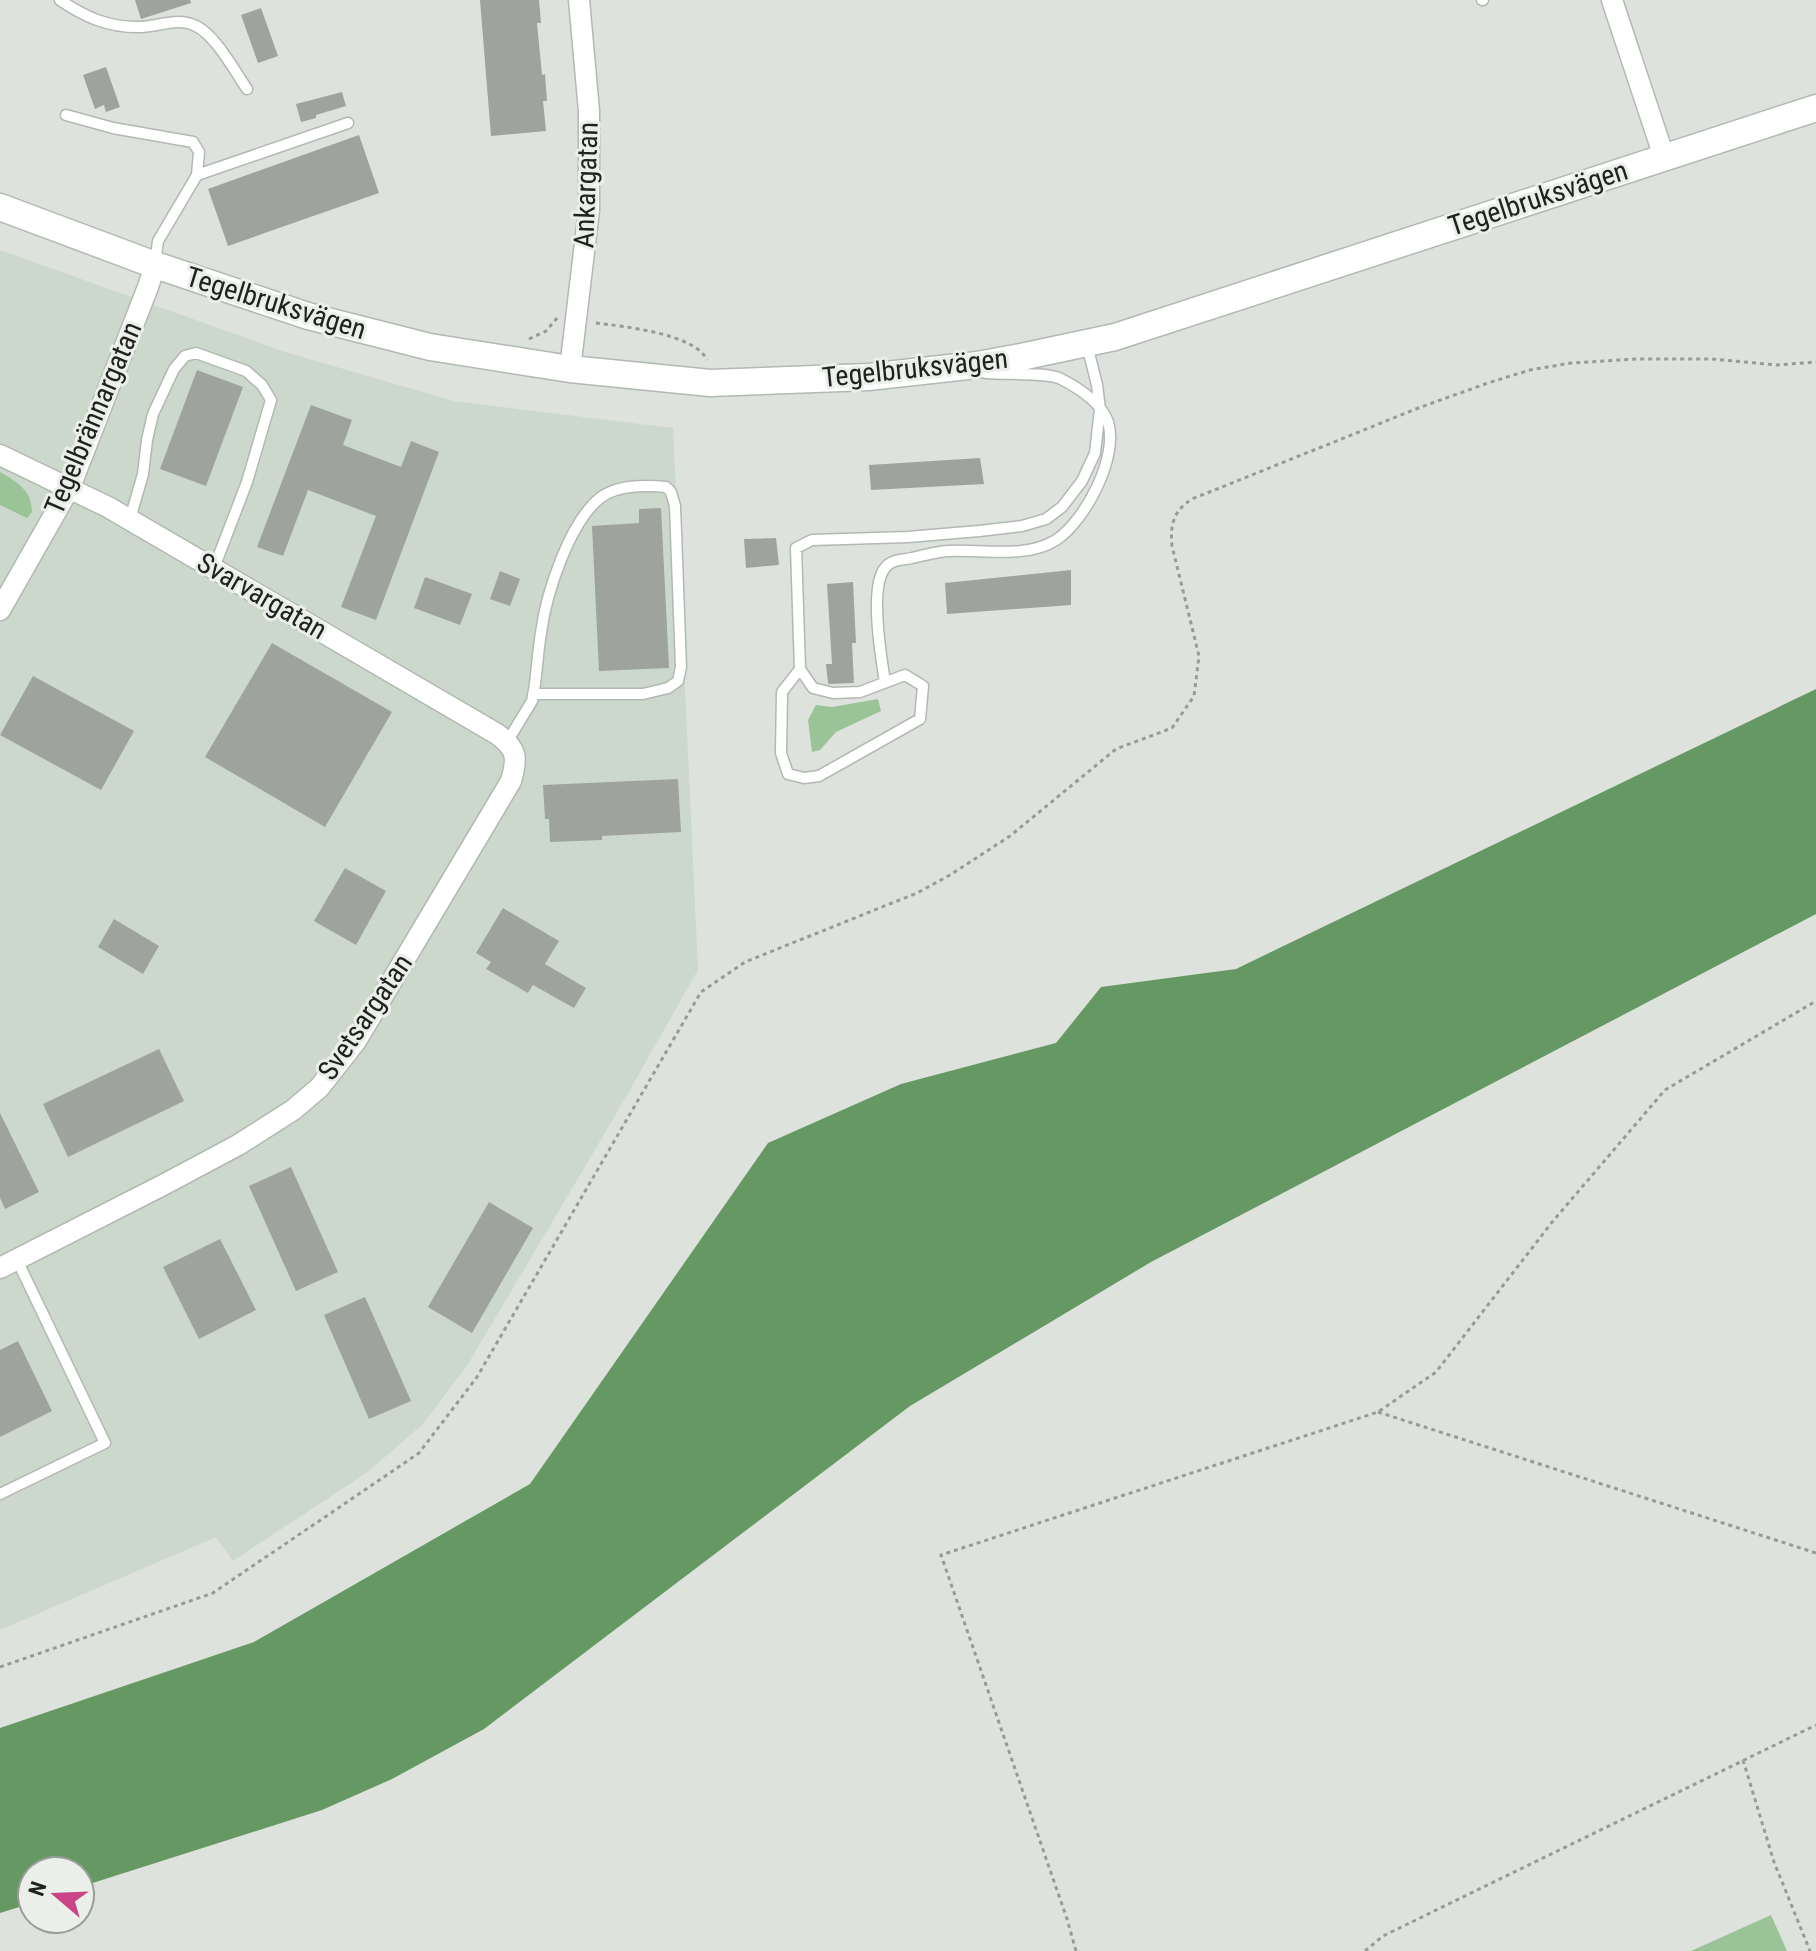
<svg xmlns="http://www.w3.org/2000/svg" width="1816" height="1951" viewBox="0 0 1816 1951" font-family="'Roboto Condensed',sans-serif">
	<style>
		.built { fill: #cdd8cc }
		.green { fill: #9bc398 }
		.water { fill: #669863 }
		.building { fill: #9ea39e }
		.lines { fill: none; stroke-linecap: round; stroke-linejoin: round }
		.service-casing { stroke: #b2b8b2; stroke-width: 13 }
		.minor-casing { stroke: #b2b8b2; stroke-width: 23 }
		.tertiary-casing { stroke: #b2b8b2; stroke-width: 29 }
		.path { stroke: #979b97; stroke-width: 3; stroke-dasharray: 4 4; stroke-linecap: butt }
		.service { stroke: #fff; stroke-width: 10 }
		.minor { stroke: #fff; stroke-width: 20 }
		.tertiary { stroke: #fff; stroke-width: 26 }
		.labels { text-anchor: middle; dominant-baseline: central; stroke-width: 6; stroke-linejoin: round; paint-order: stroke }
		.street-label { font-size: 28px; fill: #202220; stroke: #eaefe9 }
	</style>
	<rect width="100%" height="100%" fill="#dde2dc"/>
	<path class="built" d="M0 250 285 352 454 401 673 428 698 970 615 1116 468 1364 424 1423 369 1471 233 1561 216 1537 0 1630Z"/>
	<path class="green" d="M0 472C17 482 32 490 32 512L27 518 0 505Z
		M878 699 881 711 836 732 820 750 812 752 808 720 816 705 832 707Z
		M1771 1915 1787 1951H1691Z"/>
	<path class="water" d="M1816 689V914L1151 1262 910 1406 484 1729 392 1779 322 1810 80 1887V1871H32V1903L0 1913V1728L254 1642 530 1484 768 1143 901 1084 1056 1043 1101 987 1236 969Z"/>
	<path class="building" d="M135 0H190L191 3 141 19Z
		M480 0H539L541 23H537L542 75 545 74 547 101H543L546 131 491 136Z
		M261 8 278 56 258 63 241 15Z
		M106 67 120 107 106 112 104 105 95 109 83 75Z
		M342 92 346 106 316 115V118L301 122 296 104Z
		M359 135 379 193 228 246 208 189Z
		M197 370 243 387 206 486 160 469Z
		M311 405 352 420 343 445 401 467 411 441 439 452 376 620 341 607 376 516 308 490 283 556 257 547Z
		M980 458 984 484 871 490 869 465Z
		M661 508 669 668 599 671 592 526 639 523V509Z
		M776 538 779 565 746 568 744 539Z
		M1071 570V605L947 614 945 583Z
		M500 571 520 579 510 606 490 599Z
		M425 577 472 594 460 625 414 608Z
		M853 582 856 643H852L854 683 829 684 828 683 826 664H832L827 584Z
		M272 643 392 712 325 827 205 757Z
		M33 676 134 731 101 790 0 735Z
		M678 779 681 832 602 836V840L550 842 549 819H545L543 785Z
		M345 868 386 891 356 945 314 921Z
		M503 908 559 941 545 964 586 988 574 1008 533 985 528 993 486 969 491 962 476 953Z
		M114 919 159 946 143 974 98 947Z
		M159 1049 184 1101 68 1157 43 1104Z
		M0 1113 39 1192 5 1209 0 1198Z
		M291 1167 338 1272 296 1291 249 1186Z
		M489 1202 533 1228 472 1333 428 1307Z
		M220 1239 256 1310 199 1339 163 1267Z
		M365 1297 411 1401 369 1419 324 1315Z
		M18 1341 52 1411 0 1437V1350Z"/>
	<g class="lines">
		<defs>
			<path id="service" d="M60 0C85 17 109 28 141 27 160 26 179 17 196 26 216 36 234 70 247 89
				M1482 0H1483
				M66 115 113 128 193 142 199 152 197 175 158 241 155 263
				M197 175 348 123
				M130 519 143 474 147 440 153 414 174 369 185 356 196 353 246 371 262 385 271 400 247 482 214 568
				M800 669 782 692 781 753 788 774 804 778 819 776 920 719 923 686 905 675 860 692 833 693 813 688 800 669 796 548 812 540 908 537 979 531 1022 526 1046 519 1062 507 1082 481 1095 453 1100 409 1097 385 1087 345
				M885 682C881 657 869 587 885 568 891 559 903 560 912 558 924 555 936 552 948 551 982 549 1026 559 1056 540 1085 521 1119 457 1108 422 1101 402 1077 387 1059 378 1043 372 1005 375 986 373
				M507 742 532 701C537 679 537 656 541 633 546 594 569 523 600 498 616 485 646 485 666 487L671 492 675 506 681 667 678 681 668 688 643 694H533
				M0 1494 105 1443 17 1260"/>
			<path id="minor" d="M1612 0 1664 157
				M570 369 589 210V111L579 0
				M0 455 108 507 497 734C517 749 518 757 511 781L356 1041 319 1088 293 1110 238 1145 163 1185 0 1268
				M0 610 70 487 148 287 155 265"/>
			<path id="tertiary" d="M0 207 155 265 308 316 430 347 570 369 710 383 868 377 977 365 1021 357 1115 337 1816 108"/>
		</defs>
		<use href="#service" class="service-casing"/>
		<use href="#minor" class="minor-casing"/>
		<use href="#tertiary" class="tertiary-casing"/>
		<path class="path" d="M596 323C622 326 696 334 707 360
			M529 339 546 331 557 318
			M1378 1412 1816 1553
			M0 1667 213 1593 419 1453 477 1377 701 992 745 962 917 893 950 875 1010 836 1116 749 1172 728 1194 696 1199 656 1172 546C1170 525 1173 511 1192 499L1421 407 1488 383 1530 370 1571 363 1638 359H1712L1777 365 1816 362
			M1743 1760 1774 1862 1810 1951
			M1076 1951 1067 1919 941 1555 1378 1412 1436 1372 1553 1221 1665 1090 1816 1001
			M1365 1951 1383 1936 1816 1725"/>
		<use href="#service" class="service"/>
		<use href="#minor" class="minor"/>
		<use href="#tertiary" class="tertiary"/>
	</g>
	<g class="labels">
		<g class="street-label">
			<text transform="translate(586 185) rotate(-88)">Ankargatan</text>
			<text transform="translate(1538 198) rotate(-18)">Tegelbruksvägen</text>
			<text transform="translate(276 303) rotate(17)">Tegelbruksvägen</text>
			<text transform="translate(915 368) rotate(-6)">Tegelbruksvägen</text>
			<text transform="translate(93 418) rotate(-67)">Tegelbrännargatan</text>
			<text transform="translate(262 596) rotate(30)">Svarvargatan</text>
			<text transform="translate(365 1017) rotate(-56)">Svetsargatan</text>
		</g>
	</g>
	<g transform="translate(56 1895) rotate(289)"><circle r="38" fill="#eaefe9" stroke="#999d99" stroke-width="2"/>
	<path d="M0-6L14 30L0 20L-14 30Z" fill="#ca4587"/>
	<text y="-12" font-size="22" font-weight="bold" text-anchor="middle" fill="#202220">N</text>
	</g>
</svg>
